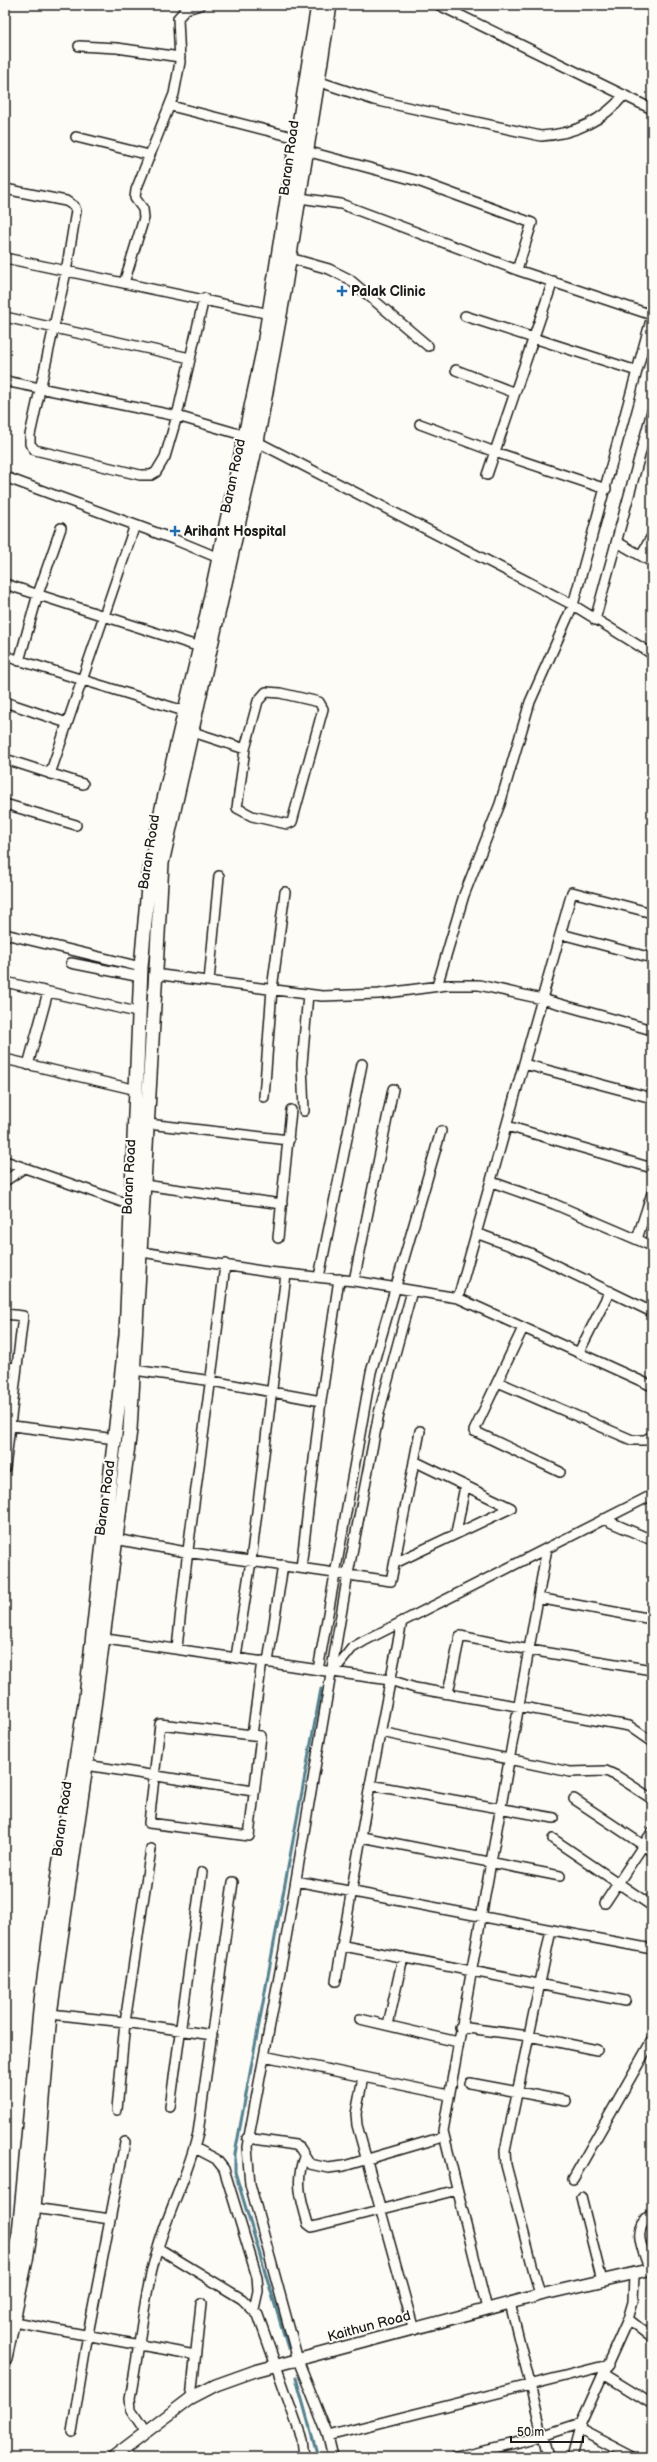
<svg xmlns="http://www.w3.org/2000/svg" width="657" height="2462" viewBox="0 0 657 2462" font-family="'Balsamiq Sans',sans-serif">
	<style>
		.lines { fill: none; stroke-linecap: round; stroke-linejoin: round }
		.stream { stroke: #54818f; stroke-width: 3 }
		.minor-casing { stroke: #1c1c1c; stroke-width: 12 }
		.tertiary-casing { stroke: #1c1c1c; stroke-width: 14 }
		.secondary-casing { stroke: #1c1c1c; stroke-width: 16 }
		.minor { stroke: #fdfcf7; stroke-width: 9 }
		.tertiary { stroke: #fdfcf7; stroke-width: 11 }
		.secondary { stroke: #fdfcf7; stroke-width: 13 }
		.poi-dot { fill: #1f6fb2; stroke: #fdfcf7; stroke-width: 1.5 }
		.labels { text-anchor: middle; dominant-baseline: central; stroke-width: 4; stroke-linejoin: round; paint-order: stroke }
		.street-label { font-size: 14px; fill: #1c1c1c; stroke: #fdfcf7 }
		.poi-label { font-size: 14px; font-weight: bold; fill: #1c1c1c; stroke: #fdfcf7; text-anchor: start }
	</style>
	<rect width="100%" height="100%" fill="#fdfcf7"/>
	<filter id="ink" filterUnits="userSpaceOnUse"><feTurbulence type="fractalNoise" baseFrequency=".025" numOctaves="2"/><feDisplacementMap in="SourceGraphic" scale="8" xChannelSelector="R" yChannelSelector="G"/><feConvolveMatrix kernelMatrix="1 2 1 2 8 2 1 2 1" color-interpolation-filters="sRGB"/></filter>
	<g filter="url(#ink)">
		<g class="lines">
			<path class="stream" d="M288 2348 235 2172V2154L321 1689
				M296 2378 318 2457"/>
			<defs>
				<path id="minor" d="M439 5 652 109
					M79 46 117 48 180 57
					M317 81 374 100 541 136C574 134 602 122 624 95
					M171 106 297 138
					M76 137 149 155
					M306 151 418 181 532 223 517 270
					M5 189 66 201 74 206 76 211 66 272 30 435V444L35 450 140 475H151L156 472 165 457 177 416 204 298
					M300 198 341 204 517 270 652 315
					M5 258 270 314
					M290 258 329 269 349 279 428 346
					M124 283 144 218 143 209 135 198 136 190 174 94 180 62 178 18 186 9 200 5
					M465 316 637 371
					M5 317 190 358
					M456 370 515 393
					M5 381 177 416 246 436 573 605 652 654
					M420 424 495 452 606 489
					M487 475 553 281
					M5 477 173 539 219 558
					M617 542 652 562
					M641 555 652 536
					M5 584 200 647
					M595 620 652 411
					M5 656 184 711
					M19 661 38 594 61 528
					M5 702 67 723
					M190 731 245 749 258 701 266 692 280 693 319 702 323 709 292 822 287 824 252 816 237 808 245 749
					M5 759 83 784
					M50 774 135 525
					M5 804 76 825
					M5 934 141 967
					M561 934 652 958
					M71 963 141 977
					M154 974 322 996 379 994 447 985H479L542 999 652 1030
					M209 981 219 876
					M5 982 141 1013
					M437 986 464 895 500 804 530 702 573 605 652 316
					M5 1059 137 1090
					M524 1064 652 1098
					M28 1065 48 992
					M264 1097 272 989 285 892
					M304 1111 302 1064 308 994
					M148 1124 289 1140
					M507 1126 652 1168
					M5 1161 131 1205
					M5 1181 24 1168
					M492 1182 554 1204 652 1246
					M144 1185 282 1204
					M476 1233 530 1253 652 1312
					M278 1238 291 1110
					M637 1239 652 1193
					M142 1252 268 1272 354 1281 458 1298 652 1386
					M319 1277 362 1064
					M354 1281 393 1089
					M458 1298 572 892 652 913
					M5 1314 23 1316 5 1468
					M523 1328 474 1431 560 1472
					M579 1352 610 1291
					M5 1367 16 1368
					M134 1370 212 1381 321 1401 339 1279
					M498 1382 632 1440H645L652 1436
					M5 1425 116 1439
					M603 1519 652 1540
					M456 1533 465 1486
					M115 1539 186 1552 391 1581 420 1431
					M395 1563 511 1508 414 1461
					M301 1568 321 1401
					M538 1598 652 1619
					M99 1638 333 1672 352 1648 364 1641 652 1495
					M177 1649C189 1520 211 1393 225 1264
					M236 1657 251 1561 286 1274
					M268 1662 283 1565
					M318 1670 371 1372 441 1131
					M333 1672 390 1680 415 1688 629 1726 652 1742
					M448 1693 460 1636 530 1650 652 1670
					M160 1724 261 1736 249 1836 149 1823Z
					M381 1732 570 1772 606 1771 617 1776 652 1799
					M252 1735 262 1661
					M86 1765 253 1791
					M370 1785 554 1818
					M574 1799 652 1851
					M362 1837 560 1876
					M553 1839 652 1906
					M296 1881 652 1949
					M605 1903 652 1832
					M344 1946 625 2001
					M336 1981 370 1785 402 1621
					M50 2014 125 2022 212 2035
					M360 2019 458 2042
					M388 2025 403 1957
					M460 2027 529 2036 597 2050
					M264 2056 449 2095
					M363 2077 356 2114 357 2125 414 2330
					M470 2083 566 2101
					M170 2107 202 1872
					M117 2110 125 2022 151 1849
					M247 2138 295 2145 300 2148 310 2164 328 2168 344 2166 443 2137
					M195 2148 216 2159 224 2169 257 2277 258 2291 254 2309
					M304 2157C295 2181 301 2200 308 2224L312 2227 457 2190
					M573 2179 652 2040
					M581 2197 602 2281
					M34 2208 110 2219
					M158 2248 242 2299 258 2315 302 2439 304 2457
					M649 2269C643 2247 630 2231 652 2214
					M540 2295 506 2165 505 2151 551 1930
					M510 2303 548 2457
					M487 2309 443 2131 547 1548
					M628 2319 652 2338
					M14 2322 195 2355
					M605 2375 652 2404
					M191 2398 201 2304
					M579 2429 633 2457
					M145 2431 131 2410 130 2398C140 2348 143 2296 158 2248 169 2209 189 2173 198 2133L233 1882
					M72 2432 88 2334 125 2142
					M328 2436 608 2365
					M333 2457 328 2436 298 2360 250 2184 247 2147 284 1950 348 1574 379 1413 412 1291
					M455 2457 532 2439 581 2423
					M572 2457 581 2423 628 2319 633 2302 634 2274"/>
				<path id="tertiary" d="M113 2457 191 2398 216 2385 255 2371 540 2295 652 2269"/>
				<path id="secondary" d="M5 2305 19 2233 41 2000 59 1866 86 1697 126 1335 141 967 149 876 161 812 200 647 263 351 318 5
					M5 2358 26 2260 34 2208 50 2014 90 1738 130 1430 162 863 257 441 283 298 330 5"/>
			</defs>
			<use href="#minor" class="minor-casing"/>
			<use href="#tertiary" class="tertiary-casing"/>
			<use href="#secondary" class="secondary-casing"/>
			<use href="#minor" class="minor"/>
			<use href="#tertiary" class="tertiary"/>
			<use href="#secondary" class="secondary"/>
		</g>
	</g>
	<g class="poi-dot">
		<path d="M340 285h4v4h4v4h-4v4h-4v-4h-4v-4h4z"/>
		<path d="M173 525h4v4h4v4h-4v4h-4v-4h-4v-4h4z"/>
	</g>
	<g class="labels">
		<g class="street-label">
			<text transform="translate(289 158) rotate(-82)">Baran Road</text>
			<text transform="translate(233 476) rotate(-78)">Baran Road</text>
			<text transform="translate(149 852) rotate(-81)">Baran Road</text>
			<text transform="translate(129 1177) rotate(-87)">Baran Road</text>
			<text transform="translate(105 1498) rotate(-82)">Baran Road</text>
			<text transform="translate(62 1819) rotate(-82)">Baran Road</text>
			<text transform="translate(369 2326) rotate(-15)">Kaithun Road</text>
		</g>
		<g class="poi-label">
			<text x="351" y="291">Palak Clinic</text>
			<text x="184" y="531">Arihant Hospital</text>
		</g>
	</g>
	<rect width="657" height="2462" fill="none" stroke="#fdfcf7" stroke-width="20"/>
	<rect x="10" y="10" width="637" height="2442" fill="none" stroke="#1c1c1c" stroke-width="1.5" filter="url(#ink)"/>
	<path d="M511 2436v6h72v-6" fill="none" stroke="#1c1c1c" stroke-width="2"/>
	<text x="517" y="2436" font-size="12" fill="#1c1c1c" stroke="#fdfcf7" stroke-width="3" paint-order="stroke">50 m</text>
</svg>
